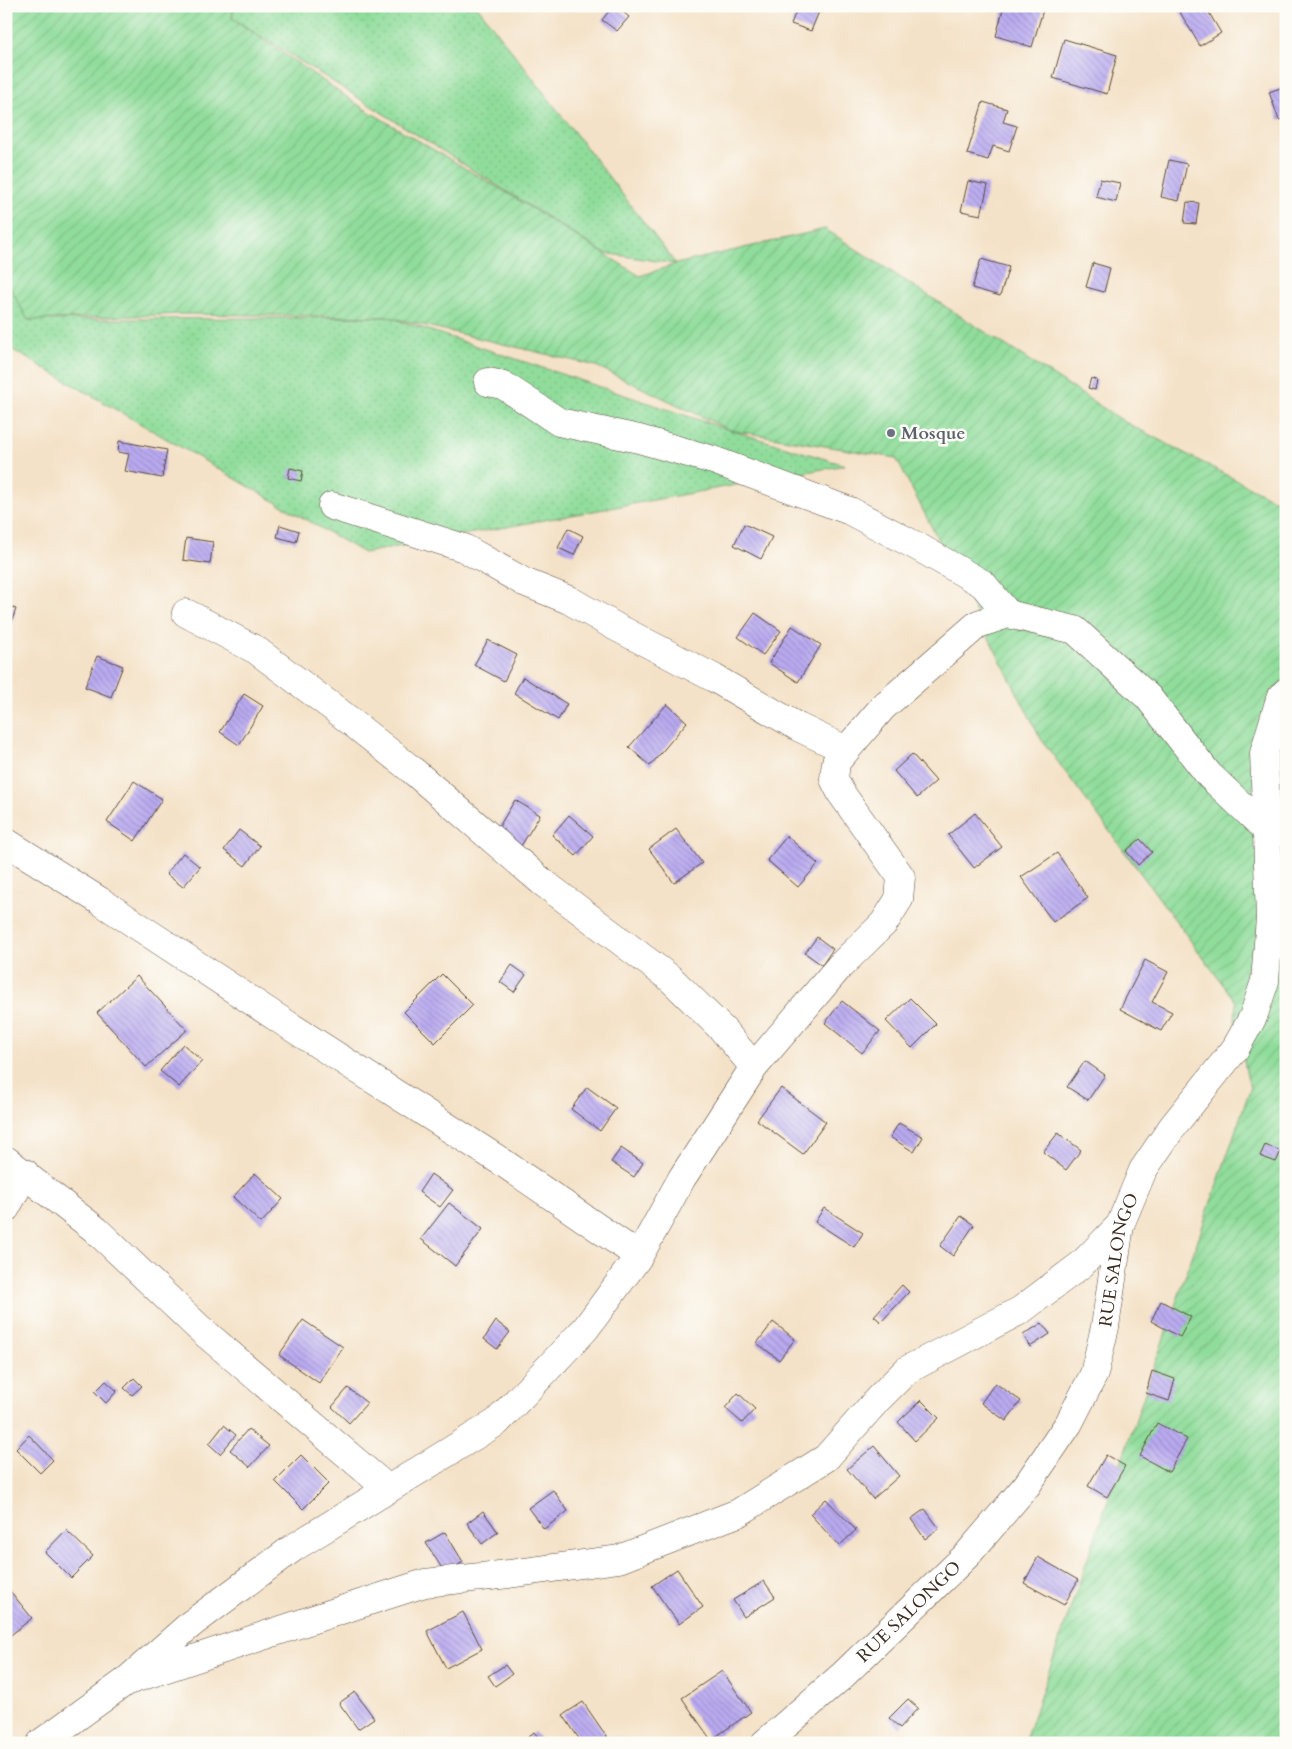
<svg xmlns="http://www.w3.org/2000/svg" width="1292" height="1749" viewBox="0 0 1292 1749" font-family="Cardo,serif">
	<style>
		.grass { fill: url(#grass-dots); stroke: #66845c }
		.garden { fill: url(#garden-furrows); stroke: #66845c }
		.building { fill: url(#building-back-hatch) }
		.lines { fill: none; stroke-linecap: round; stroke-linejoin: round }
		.street-casing { stroke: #574638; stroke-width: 29 }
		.secondary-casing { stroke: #574638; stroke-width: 29 }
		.street { stroke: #fff; stroke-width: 28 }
		.secondary { stroke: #fff; stroke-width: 28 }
		.worship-dot { fill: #6b7280; stroke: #fdfcf7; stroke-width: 2 }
		.labels { text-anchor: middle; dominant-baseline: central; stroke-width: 5; stroke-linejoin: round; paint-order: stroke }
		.worship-label { font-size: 18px; font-weight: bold; fill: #5b616d; stroke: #fdfcf7; text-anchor: start }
		.street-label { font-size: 18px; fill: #3b2a1e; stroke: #fdfcf7 }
	</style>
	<defs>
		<pattern id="grass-dots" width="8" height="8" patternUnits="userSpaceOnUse" patternTransform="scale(1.25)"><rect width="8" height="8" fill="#90dd9b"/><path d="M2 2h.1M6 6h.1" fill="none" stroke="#7dbe85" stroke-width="1.8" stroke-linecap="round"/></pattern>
		<pattern id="garden-furrows" width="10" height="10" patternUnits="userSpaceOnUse" patternTransform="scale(1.25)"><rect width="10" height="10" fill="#90dd9b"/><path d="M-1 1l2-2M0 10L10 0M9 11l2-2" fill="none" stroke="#7dbe85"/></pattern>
		<pattern id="building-back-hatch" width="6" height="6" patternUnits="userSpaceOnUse" patternTransform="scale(1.25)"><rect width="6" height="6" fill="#baabf2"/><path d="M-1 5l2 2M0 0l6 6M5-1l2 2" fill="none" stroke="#988bc3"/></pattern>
	</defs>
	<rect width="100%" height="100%" fill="#fdfcf7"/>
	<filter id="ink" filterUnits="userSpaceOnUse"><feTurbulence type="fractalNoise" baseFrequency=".02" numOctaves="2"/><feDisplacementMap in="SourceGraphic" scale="10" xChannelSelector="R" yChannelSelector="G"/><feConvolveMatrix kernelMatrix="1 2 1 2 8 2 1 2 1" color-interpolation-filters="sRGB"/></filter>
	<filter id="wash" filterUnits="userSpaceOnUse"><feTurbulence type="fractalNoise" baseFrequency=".0096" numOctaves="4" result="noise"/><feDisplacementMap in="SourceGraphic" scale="20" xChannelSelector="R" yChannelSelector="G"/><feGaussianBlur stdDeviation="1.12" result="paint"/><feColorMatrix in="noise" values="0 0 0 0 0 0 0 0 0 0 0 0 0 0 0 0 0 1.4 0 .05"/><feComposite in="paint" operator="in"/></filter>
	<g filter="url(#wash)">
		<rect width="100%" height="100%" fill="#f4e2c8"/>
		<path class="grass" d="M234 6H477L676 264 604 253 232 18Z
			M6 280 28 320 389 317 730 430 845 465 364 553 6 346Z"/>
		<path class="garden" d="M6 6H234L232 18 363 108 507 193 640 276 676 264 825 229 1125 422 1286 506V1743H1024L1250 1089 1235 1020 1236 1002 1041 739 896 458 730 430 596 366 389 317 185 314 28 320 6 280Z"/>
		<g id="blocks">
			<path class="building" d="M613 6H616L629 17 617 31 602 20Z
				M798 6H814L820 9 811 31 791 24Z
				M1004 6H1030L1043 10 1032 47 996 36Z
				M1182 6H1205L1221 33 1200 46 1178 9Z
				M1064 39 1117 55 1107 94 1053 78Z
				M1286 86V117L1279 120 1269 92Z
				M983 102 1007 109 1003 122 1017 126 1009 151 993 146 988 160 967 154Z
				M1169 160 1187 164 1179 201 1161 197Z
				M1100 179 1120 183 1116 202 1096 197Z
				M968 181 988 185 981 215 961 211Z
				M1187 202 1199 203 1196 224 1184 223Z
				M981 259 1009 267 1000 296 972 288Z
				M1093 263 1110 268 1104 292 1086 287Z
				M1091 378 1097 380 1095 390 1088 388Z
				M119 441 167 450 162 478 125 471 129 454 118 452Z
				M290 468 303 471 301 481 288 478Z
				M744 524 772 537 761 559 734 545Z
				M280 525 299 531 296 542 277 537Z
				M568 528 583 536 574 555 558 548Z
				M186 538 213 542 210 564 183 560Z
				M6 605 16 609 8 632 6 631Z
				M755 613 781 631 763 655 738 637Z
				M792 626 821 645 798 682 769 663Z
				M488 640 517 655 504 681 474 665Z
				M97 656 123 666 111 697 85 687Z
				M523 677 567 704 558 720 514 693Z
				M244 694 263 706 239 745 220 732Z
				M667 704 687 722 650 766 629 747Z
				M912 754 936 781 917 798 894 771Z
				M134 781 162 799 135 841 107 822Z
				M515 800 540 815 521 846 497 830Z
				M975 813 1002 847 974 868 948 835Z
				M569 815 593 836 576 856 552 835Z
				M676 829 702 863 674 883 649 849Z
				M239 830 260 846 245 866 224 850Z
				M787 836 818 864 798 887 767 860Z
				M1140 839 1152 852 1138 865 1126 851Z
				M183 853 200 867 183 887 166 874Z
				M1057 853 1088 898 1053 922 1021 877Z
				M817 937 833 949 822 965 805 953Z
				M1145 960 1168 972 1152 1002 1172 1012 1161 1031 1120 1009Z
				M512 965 526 975 514 992 500 982Z
				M442 974 473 1005 435 1043 404 1012Z
				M137 976 187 1030 146 1067 97 1013Z
				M910 998 936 1024 912 1048 886 1021Z
				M842 1001 880 1031 862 1053 825 1023Z
				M183 1044 202 1061 179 1087 160 1071Z
				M1085 1061 1105 1075 1088 1100 1067 1087Z
				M587 1087 616 1108 600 1131 571 1109Z
				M781 1088 826 1122 803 1154 757 1120Z
				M899 1123 923 1137 914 1152 890 1137Z
				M1058 1133 1081 1150 1066 1170 1043 1152Z
				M1265 1145 1281 1151 1276 1162 1260 1156Z
				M621 1148 643 1163 634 1177 611 1162Z
				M255 1173 283 1199 261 1223 233 1197Z
				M431 1174 453 1190 440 1207 419 1192Z
				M449 1203 483 1229 455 1266 421 1239Z
				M824 1208 863 1233 854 1247 815 1222Z
				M961 1216 974 1225 953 1256 940 1246Z
				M902 1285 909 1292 881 1322 874 1316Z
				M1161 1301 1191 1317 1180 1337 1151 1321Z
				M303 1320 343 1347 319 1383 279 1355Z
				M496 1321 510 1332 497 1349 484 1339Z
				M773 1322 795 1339 779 1360 757 1343Z
				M1042 1323 1050 1334 1030 1347 1023 1335Z
				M1152 1371 1175 1379 1169 1401 1146 1393Z
				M134 1378 142 1386 132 1395 124 1388Z
				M106 1381 117 1391 106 1403 95 1392Z
				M995 1383 1021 1401 1006 1421 981 1403Z
				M348 1388 367 1403 349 1423 332 1407Z
				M738 1393 755 1409 742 1423 725 1408Z
				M921 1400 939 1418 915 1441 898 1422Z
				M1157 1423 1187 1439 1169 1472 1140 1456Z
				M224 1425 236 1435 220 1454 209 1444Z
				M248 1429 269 1446 250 1467 230 1450Z
				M29 1435 53 1460 40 1473 16 1449Z
				M874 1446 899 1476 873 1499 847 1469Z
				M301 1455 329 1483 303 1509 275 1481Z
				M1106 1455 1125 1466 1107 1497 1088 1486Z
				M553 1490 568 1511 544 1529 528 1508Z
				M826 1499 856 1530 839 1546 810 1514Z
				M925 1509 939 1528 925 1539 911 1519Z
				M483 1511 498 1532 482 1544 467 1523Z
				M66 1530 93 1556 71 1578 45 1552Z
				M445 1532 463 1562 445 1573 426 1543Z
				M1038 1557 1078 1580 1064 1605 1024 1583Z
				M677 1569 703 1607 679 1624 652 1586Z
				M764 1581 775 1597 744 1617 733 1600Z
				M6 1586 32 1618 6 1639Z
				M463 1612 482 1649 446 1668 427 1631Z
				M505 1665 512 1674 495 1686 488 1676Z
				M722 1671 751 1712 711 1740 682 1698Z
				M355 1692 374 1718 358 1729 339 1703Z
				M908 1699 918 1708 900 1728 889 1718Z
				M583 1702 609 1740 604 1743H582L563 1715Z
				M534 1732 543 1743H521Z"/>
		</g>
	</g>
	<g filter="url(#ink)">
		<use href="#blocks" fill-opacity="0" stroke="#574638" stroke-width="1"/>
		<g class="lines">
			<defs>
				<path id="street" d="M488 382 503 385 559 422 639 439 713 460 850 511 920 548 983 584 1008 614 1075 630 1148 697 1209 775 1266 829
					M332 506 464 548 524 582 569 600 616 627 714 678 798 727 846 750
					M186 613 256 650 335 709 412 770 541 881 671 979 723 1030 754 1067
					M6 842 100 901 282 1021 502 1162 639 1256
					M6 1160 96 1230 198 1327 388 1489
					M6 1208 25 1173
					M125 1682 191 1624 293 1548 497 1422 586 1328 639 1256 682 1178 754 1067 839 967 884 923 899 899 901 877 841 793 834 779 836 762 883 707 978 624 1008 614
					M41 1743 125 1682 335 1612 425 1583 509 1574 619 1559 738 1513 826 1458 878 1399 907 1370 1021 1310 1082 1264 1120 1225"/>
				<g id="secondary">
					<path id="s1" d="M765 1743 843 1675 967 1555 1027 1485 1069 1423 1094 1374 1105 1327 1120 1225 1143 1170 1173 1126 1235 1049 1253 1017 1265 981 1270 918 1264 753 1280 699 1286 692"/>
				</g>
			</defs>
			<use href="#street" class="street-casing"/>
			<use href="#secondary" class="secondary-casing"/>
			<use href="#street" class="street"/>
			<use href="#secondary" class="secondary"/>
		</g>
	</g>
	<circle class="worship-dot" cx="891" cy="433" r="5"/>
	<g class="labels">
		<g class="worship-label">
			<text x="901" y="433">Mosque</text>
		</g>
		<g class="street-label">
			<text stroke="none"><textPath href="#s1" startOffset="615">RUE SALONGO</textPath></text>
			<text stroke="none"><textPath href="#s1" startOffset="195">RUE SALONGO</textPath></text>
		</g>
	</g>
	<rect width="1292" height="1749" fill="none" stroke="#fdfcf7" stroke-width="25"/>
</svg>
